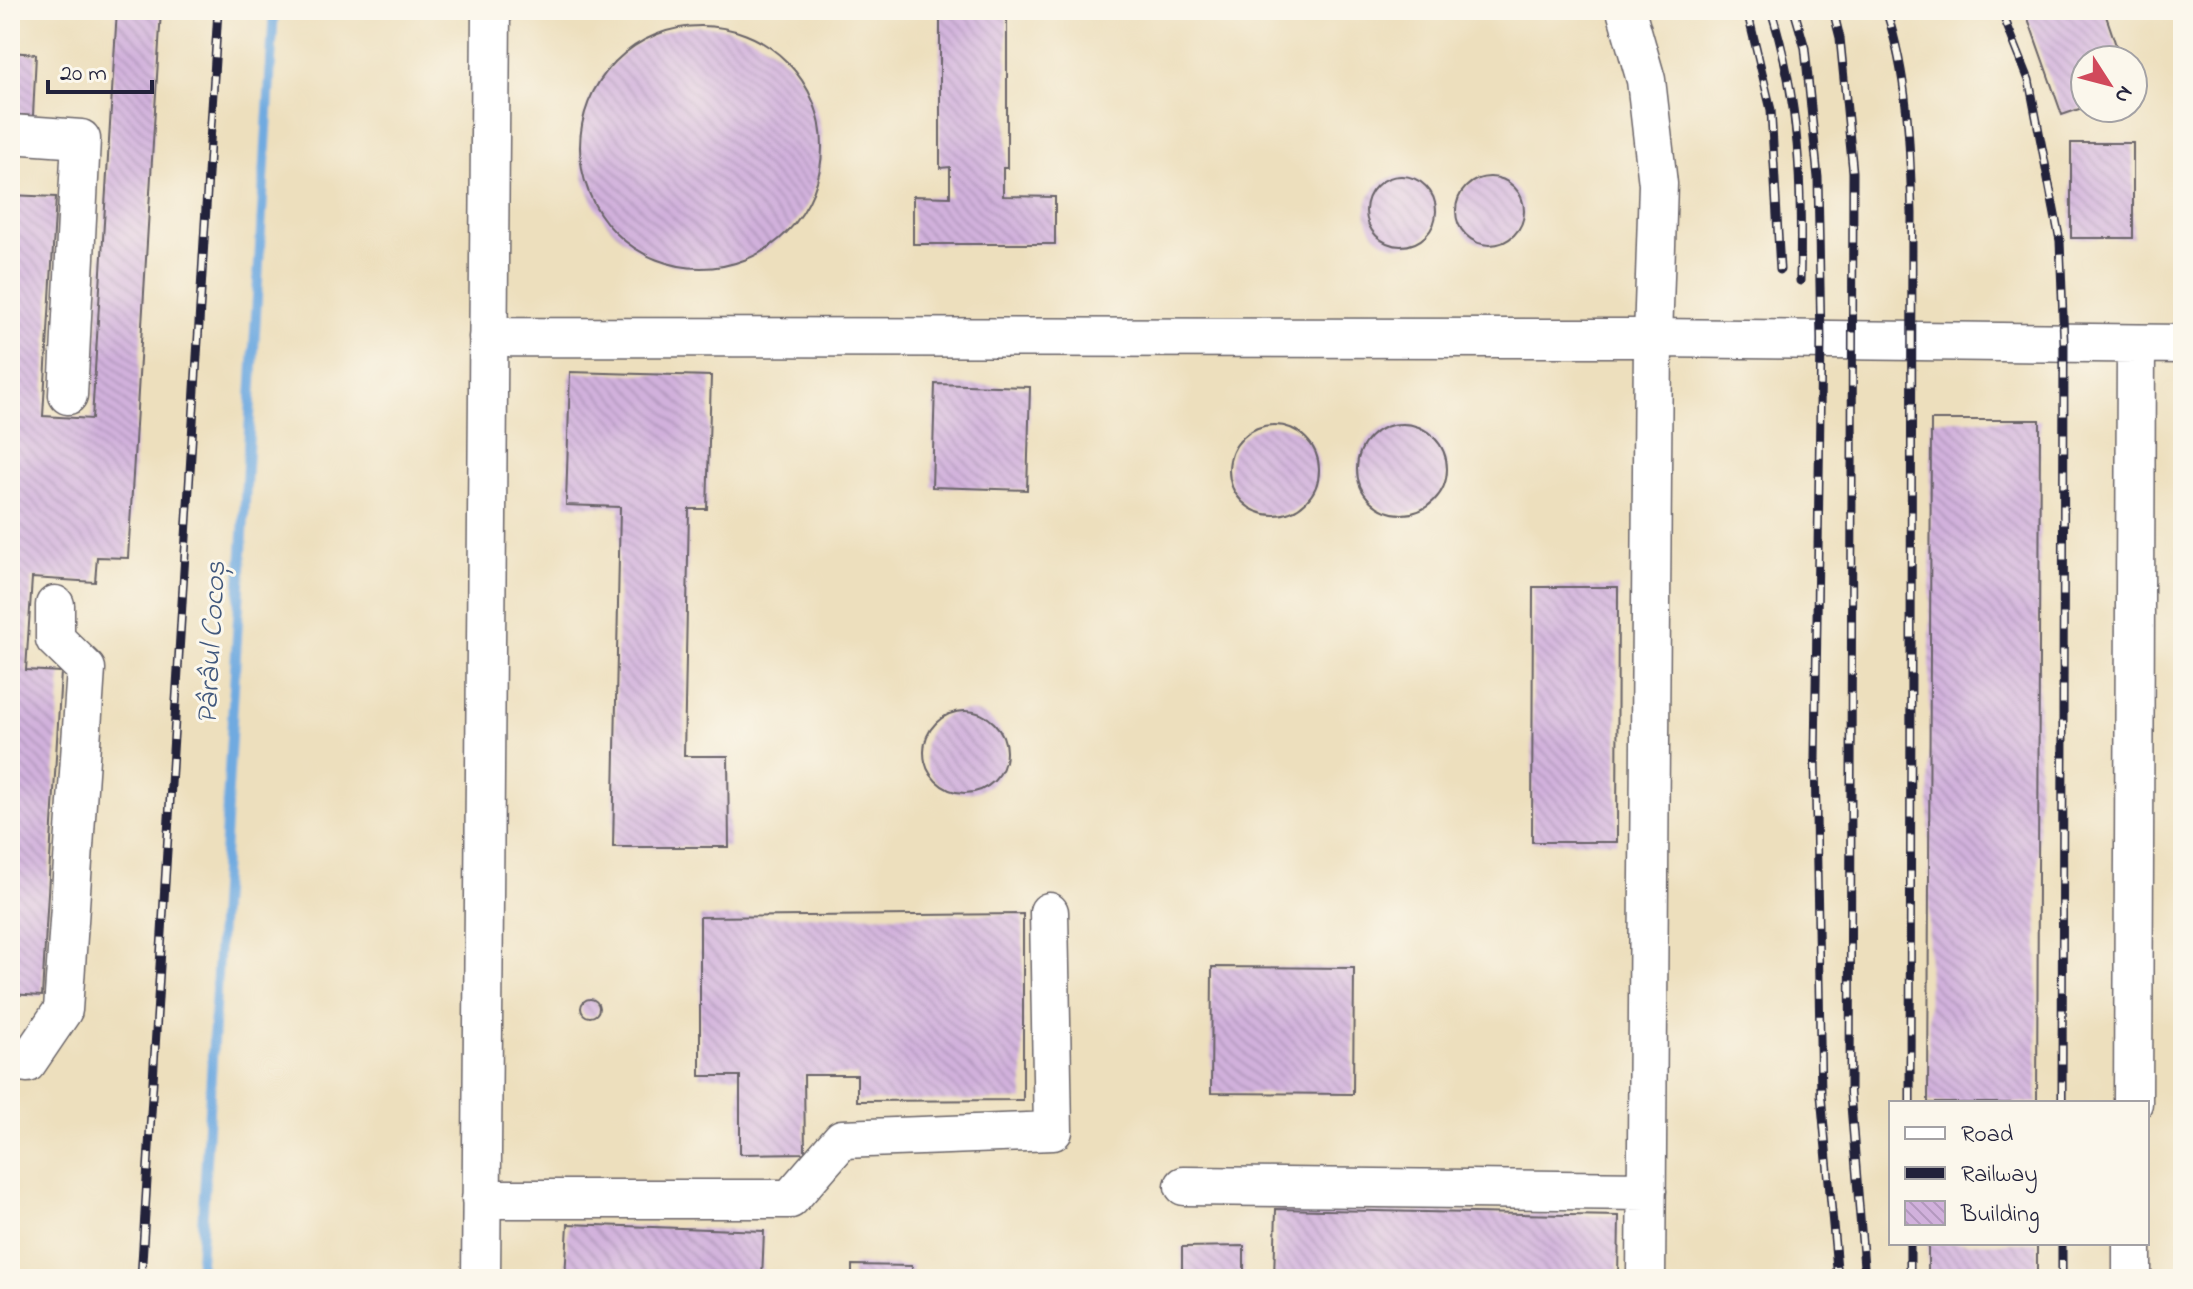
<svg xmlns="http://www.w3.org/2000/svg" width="2193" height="1289" viewBox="0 0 2193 1289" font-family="'Indie Flower',sans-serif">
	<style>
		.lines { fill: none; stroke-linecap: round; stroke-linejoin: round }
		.stream { stroke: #70aae0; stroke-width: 10 }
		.building { fill: url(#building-back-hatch) }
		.minor-casing { stroke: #696468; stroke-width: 41 }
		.minor { stroke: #fff; stroke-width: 38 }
		.rail-casing { stroke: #22223b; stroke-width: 9 }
		.rail { stroke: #fbf7ec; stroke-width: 6; stroke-dasharray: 18; stroke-linecap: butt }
		.labels { text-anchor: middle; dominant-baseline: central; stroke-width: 6; stroke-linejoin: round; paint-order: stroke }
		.water-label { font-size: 30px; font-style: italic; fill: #41587d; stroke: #fbf7ec }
	</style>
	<defs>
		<pattern id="building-back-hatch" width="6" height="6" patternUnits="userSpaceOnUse" patternTransform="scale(2)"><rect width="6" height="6" fill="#d1b1dc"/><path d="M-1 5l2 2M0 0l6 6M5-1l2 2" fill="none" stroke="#b398be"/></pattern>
	</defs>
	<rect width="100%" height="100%" fill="#fbf7ec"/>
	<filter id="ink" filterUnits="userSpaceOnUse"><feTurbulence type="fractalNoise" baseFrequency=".0125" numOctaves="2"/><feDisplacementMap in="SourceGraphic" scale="16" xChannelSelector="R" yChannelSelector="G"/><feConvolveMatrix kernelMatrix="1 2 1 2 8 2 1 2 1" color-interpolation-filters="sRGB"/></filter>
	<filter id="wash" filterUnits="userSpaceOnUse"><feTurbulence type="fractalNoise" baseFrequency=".006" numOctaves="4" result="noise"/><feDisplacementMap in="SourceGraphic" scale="32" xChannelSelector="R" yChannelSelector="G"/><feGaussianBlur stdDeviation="1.8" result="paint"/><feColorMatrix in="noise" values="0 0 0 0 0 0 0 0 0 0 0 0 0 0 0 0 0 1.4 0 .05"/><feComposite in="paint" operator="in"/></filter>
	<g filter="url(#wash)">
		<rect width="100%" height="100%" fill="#eddfbd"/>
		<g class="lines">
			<path class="stream" d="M199 1279 274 10"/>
		</g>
		<g id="blocks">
			<path class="building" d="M117 10H161L128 558 97 557 95 582 32 578 26 670 61 672 42 996 10 994V195L56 197 43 416 92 419Z
				M940 10H1007V168H1003V196L1055 197V244H913V196L950 197V167L940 168Z
				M2025 10H2104L2121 60H2085V107L2062 115Z
				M580 147a121 121 0 1 1 242 0a121 121 0 1 1-242 0Z
				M10 52 36 54 33 116 10 114Z
				M2071 143H2133V238H2071Z
				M1366 211a35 35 0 1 1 70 0a35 35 0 1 1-70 0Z
				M1456 211a34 34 0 1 1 68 0a34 34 0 1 1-68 0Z
				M570 372 711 376 707 509H689L684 756H728L729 847H613L620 507 566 505Z
				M935 384 1030 387 1027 490 932 487Z
				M1931 420H2040L2037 1103H1928Z
				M1357 469a45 45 0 1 1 90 0a45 45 0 1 1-90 0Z
				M1229 470a45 45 0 1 1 90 0a45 45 0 1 1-90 0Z
				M1533 587H1618L1617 842H1532Z
				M924 752a41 41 0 1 1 82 0a41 41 0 1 1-82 0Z
				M1023 914V1100L857 1101V1075H804L805 1153 740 1154V1076H700V917Z
				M1212 967 1354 968 1353 1094 1211 1093Z
				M581 1008a9 9 0 1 1 18 0a9 9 0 1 1-18 0Z
				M1276 1209 1619 1216 1618 1279H1274Z
				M568 1224 764 1231 762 1279H565Z
				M1928 1243H2037V1279H1928Z
				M1244 1246V1279H1182V1247Z
				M852 1265 912 1266V1279H852Z"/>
		</g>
	</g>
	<g filter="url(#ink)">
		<use href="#blocks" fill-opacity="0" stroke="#696468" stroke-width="2"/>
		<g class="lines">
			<defs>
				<path id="minor" d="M1626 10 1646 80 1658 184 1653 338 1646 1279
					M10 134 81 139 68 395
					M488 337 1653 338 2183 344
					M10 1061 27 1063 63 1010 86 669 55 639V605
					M2133 1103 2136 344
					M1184 1186 1647 1191
					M481 1199H790L842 1139 1053 1131 1049 912
					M481 1279 491 10
					M2132 1279V1243"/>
			</defs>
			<use href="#minor" class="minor-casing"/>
			<use href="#minor" class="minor"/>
			<defs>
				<path id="rail" d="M1747 10 1771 110 1780 270
					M1771 10C1800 102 1802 186 1800 281
					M1794 10 1805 48 1818 178 1821 340 1815 758 1821 1095 1838 1279
					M1833 10 1840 38 1853 172 1850 1093 1865 1279
					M1886 10C1908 76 1910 144 1912 213L1910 1103
					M2001 10 2029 80 2060 241 2064 343 2062 1103
					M141 1279 218 10
					M1910 1279V1243
					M2062 1279V1243"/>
			</defs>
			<use href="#rail" class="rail-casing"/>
			<use href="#rail" class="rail"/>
		</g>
	</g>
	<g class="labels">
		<g class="water-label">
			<text transform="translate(213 643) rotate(-87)">Pârâul Cocoș</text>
		</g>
	</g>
	<rect width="2193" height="1289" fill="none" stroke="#fbf7ec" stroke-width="40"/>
	<rect x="1889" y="1101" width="260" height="144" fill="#fbf7ec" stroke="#a4a2a5" stroke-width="2"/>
	<rect x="1905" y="1127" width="40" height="12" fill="#ffffff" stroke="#a4a2a5" stroke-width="2"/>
	<text x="1961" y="1141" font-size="24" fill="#22223b">Road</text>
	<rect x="1905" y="1167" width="40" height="12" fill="#22223b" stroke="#a4a2a5" stroke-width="2"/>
	<text x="1961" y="1181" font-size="24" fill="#22223b">Railway</text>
	<rect x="1905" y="1201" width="40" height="24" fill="url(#building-back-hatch)" stroke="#a4a2a5" stroke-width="2"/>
	<text x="1961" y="1221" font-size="24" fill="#22223b">Building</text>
	<g transform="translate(2109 84) rotate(126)"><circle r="38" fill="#fbf7ec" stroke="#a4a2a5" stroke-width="2"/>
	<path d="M0-6L14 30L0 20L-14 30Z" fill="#d1495b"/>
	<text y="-12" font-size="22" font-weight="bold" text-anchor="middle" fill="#22223b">N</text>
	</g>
	<path d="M48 80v12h104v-12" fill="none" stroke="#22223b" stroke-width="4"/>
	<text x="60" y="80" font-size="24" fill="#22223b" stroke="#fbf7ec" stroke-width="6" paint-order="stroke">20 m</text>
</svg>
